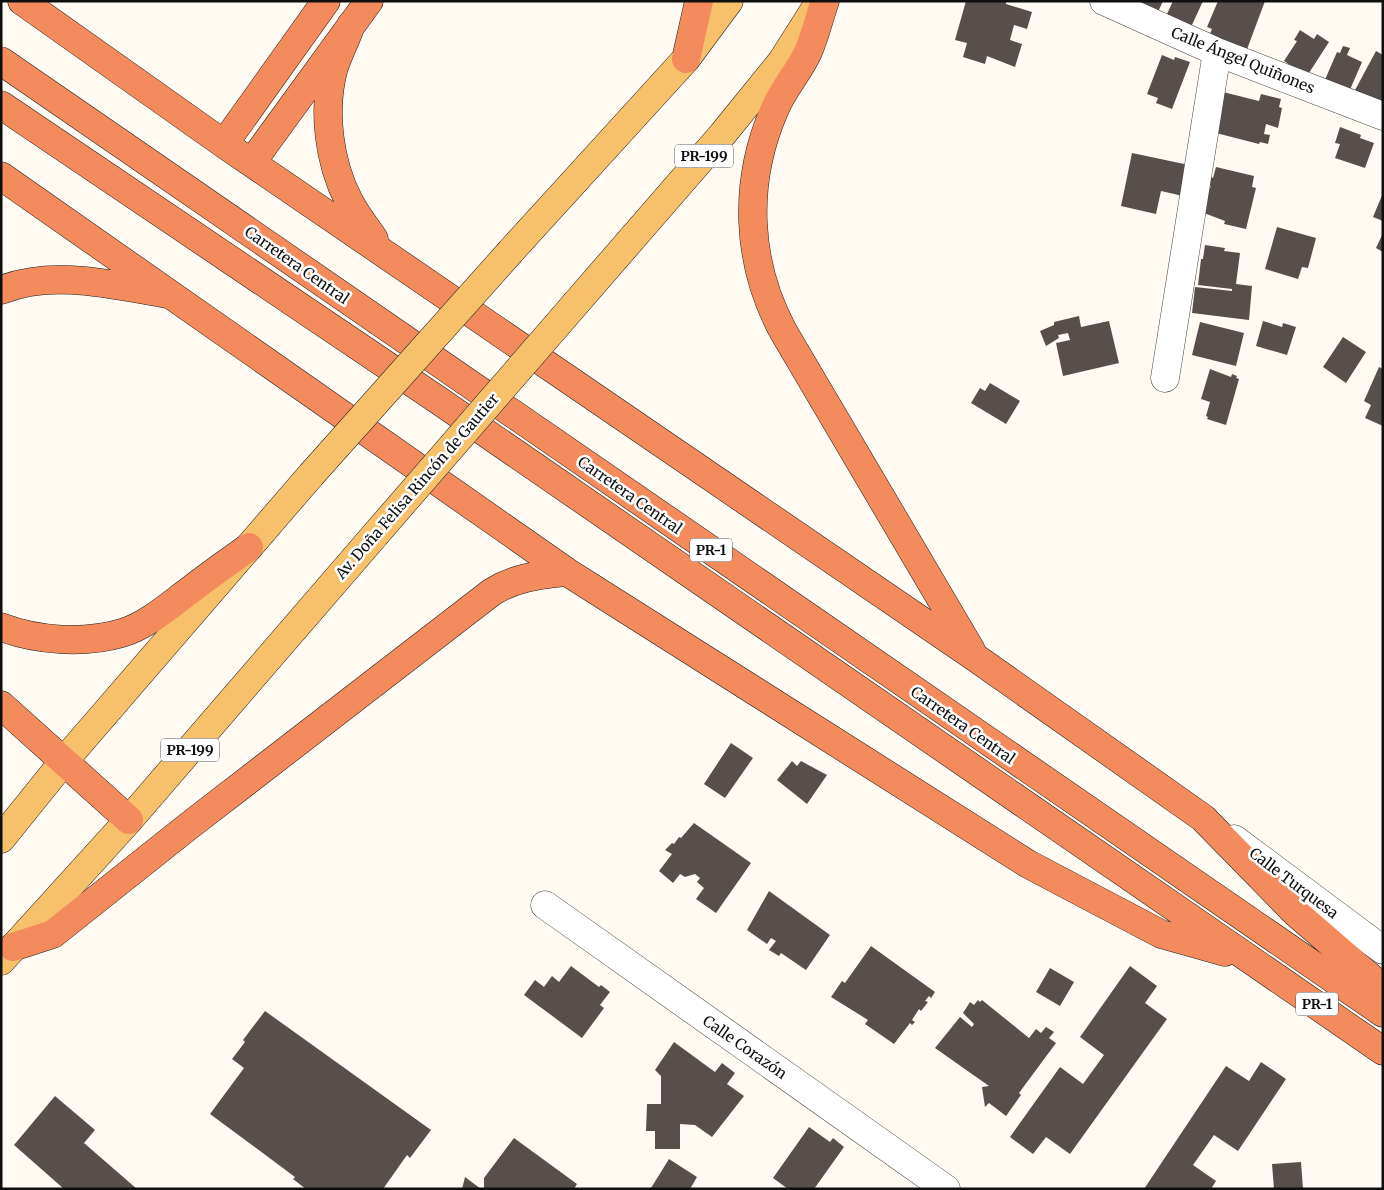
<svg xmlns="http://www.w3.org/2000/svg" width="1384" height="1190" viewBox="0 0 1384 1190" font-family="Merriweather,serif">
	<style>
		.building { fill: #584f4c }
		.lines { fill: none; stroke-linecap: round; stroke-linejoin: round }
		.minor-casing { stroke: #424242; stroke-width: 29 }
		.major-casing { stroke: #202020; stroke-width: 29 }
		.highway-casing { stroke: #202020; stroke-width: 29 }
		.minor { stroke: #fff; stroke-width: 28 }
		.major { stroke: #f7c06a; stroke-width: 28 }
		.highway { stroke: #f38b5c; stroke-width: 28 }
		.major-bridge-casing { stroke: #202020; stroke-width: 29; stroke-linecap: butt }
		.major-bridge { stroke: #f7c06a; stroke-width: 28 }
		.labels { text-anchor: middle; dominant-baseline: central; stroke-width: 5; stroke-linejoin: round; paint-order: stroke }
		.shield { fill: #fff; stroke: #575757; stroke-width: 1 }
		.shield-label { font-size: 14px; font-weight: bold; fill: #0f0f0f }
		.street-label { font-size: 15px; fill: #0f0f0f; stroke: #fff }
	</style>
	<rect width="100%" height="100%" fill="#fffaf2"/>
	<path class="building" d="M966 1H1006V4L1032 12 1027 29 1014 25 1010 40 1022 44 1015 67 987 56 985 64 963 57 967 43 955 40Z
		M1130 1H1163L1158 12Z
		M1173 1H1203L1191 27 1168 20 1170 16 1167 14Z
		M1218 1H1265L1246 52 1209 36 1212 29 1207 27Z
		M1300 30 1314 39 1317 34 1329 42 1307 76 1284 61 1297 41 1294 40Z
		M1343 46 1350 48 1347 55 1362 62 1349 92 1324 82 1337 52 1340 53Z
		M1376 51 1383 55V107L1354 92Z
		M1162 55 1174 60 1175 57 1190 62 1172 109 1156 103 1158 98 1147 94Z
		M1223 92 1259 101 1261 94 1281 99 1279 107 1282 108 1278 128 1266 124 1264 134 1270 135 1268 144 1260 142 1259 144 1216 133Z
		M1340 127 1361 135 1360 138 1374 143 1365 168 1335 158 1340 144 1335 143Z
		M1132 153 1189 165 1183 196 1161 191 1156 214 1121 206Z
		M1216 167 1254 176 1252 187 1256 188 1246 229 1224 224 1225 221 1204 213 1209 190 1211 186H1209L1211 177 1213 178Z
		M1383 193V221L1373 217Z
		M1277 227 1316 238 1308 268 1302 267 1298 279 1265 269Z
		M1383 233V252L1376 248Z
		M1205 245 1225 248 1224 251 1240 253 1236 284 1252 286 1249 320 1192 313 1195 287 1232 291V289L1198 285 1201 259H1203Z
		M1079 316 1081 327 1109 321 1119 363 1063 376 1056 343 1070 340 1068 333 1058 335 1059 338 1046 346 1040 331 1054 325V322Z
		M1263 321 1282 327 1283 323 1296 327 1287 355 1256 346Z
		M1200 322 1244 333 1236 366 1192 355Z
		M1343 337 1366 352 1346 383 1323 367Z
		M1379 367 1383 369V426L1365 418 1371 405 1364 401Z
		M1210 369 1231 377 1232 374 1237 376 1236 378 1239 379 1226 425 1207 419 1208 417 1206 416 1210 402 1201 399Z
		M990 383 1020 401 1006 424 971 403 980 388 985 391Z
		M731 743 753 758 725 798 704 784Z
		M792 761 797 766 801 761 827 775 807 804 777 780Z
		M694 823 751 863 716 913 696 899 704 888 697 882 700 878 695 874 685 877 680 874 673 883 659 871 672 854 665 850 672 843 674 844 679 837 681 838Z
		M769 891 830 935 806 970 781 953 779 956 769 950 776 941 771 938 767 944 747 930Z
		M871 946 935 992 931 998 929 996 925 1001 928 1002 921 1011 919 1009 912 1020 915 1022 912 1025 910 1023 894 1044 865 1024 868 1020 831 997 842 981 845 983Z
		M571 966 599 987 601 985 610 992 600 1005 604 1008 582 1038 524 995 535 980 544 987 552 976 559 982Z
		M1130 966 1157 986 1145 1003 1167 1019 1070 1154 1046 1137 1033 1154 1010 1137 1060 1067 1083 1084 1104 1055 1080 1037Z
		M1050 968 1074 982 1060 1006 1036 992Z
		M978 1000 980 1002 982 1000 1029 1038 1036 1029 1041 1033 1046 1027 1054 1032 1049 1038 1056 1043 1019 1093 1021 1095 1006 1116 989 1103 985 1107 982 1087 989 1086 935 1048 960 1017 972 1027 974 1024 963 1013 970 1002 974 1005Z
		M265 1011 431 1130 410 1158 407 1155 383 1189H306L293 1179 295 1177 210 1114 244 1068 232 1059 245 1042 243 1040Z
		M674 1042 715 1072 722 1063 735 1073 727 1084 744 1096 712 1137 695 1125 680 1124V1149H655V1131H646L647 1104H661V1076L655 1070Z
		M1261 1062 1286 1079 1238 1151 1214 1135 1193 1165 1216 1181 1211 1189H1144L1226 1066 1249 1081Z
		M55 1096 95 1130 84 1143 137 1189H64L14 1145Z
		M809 1127 830 1142 833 1138 844 1147 814 1189H788L773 1178Z
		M514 1138 577 1184 574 1189H484V1178Z
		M669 1159 697 1177 690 1189 651 1188Z
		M1301 1162 1303 1189H1274L1272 1164Z
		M465 1177 481 1189H462Z"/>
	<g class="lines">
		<defs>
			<path id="minor" d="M1104 1 1217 52 1383 116
				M1165 378 1217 52
				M1234 839 1383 950
				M545 905 946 1189"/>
			<path id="major" d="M511 251 686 59 729 1
				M577 302 722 135 782 61 820 1
				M1 839 64 761 311 475
				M1 961 129 820 375 535"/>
			<path id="highway" d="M22 1 224 144 976 658 1203 818 1296 913 1378 984 1383 990
				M825 1C819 18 815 36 808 52 799 72 782 90 774 111 743 183 746 262 783 331L971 650
				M351 25C346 39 339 53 334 67 322 110 329 163 349 201 356 215 366 227 374 239
				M686 59 699 1
				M1 61 1383 1013
				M1 105 438 400 1383 1051
				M224 144 326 1
				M252 162 369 1
				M1 176 567 572 1028 864 1161 934 1225 952
				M1 290C53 269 114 285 167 294
				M1 627C38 641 84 644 122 633 148 625 171 604 193 588 211 574 230 561 249 547
				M1 705 129 820
				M13 947 53 934 190 825 492 592C516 577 540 575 567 572"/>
		</defs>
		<use href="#minor" class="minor-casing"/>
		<use href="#major" class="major-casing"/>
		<use href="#highway" class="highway-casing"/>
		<use href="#minor" class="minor"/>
		<use href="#major" class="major"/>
		<use href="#highway" class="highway"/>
		<defs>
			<path id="major-bridge" d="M311 475 511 251
				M375 535 577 302"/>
		</defs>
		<use href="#major-bridge" class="major-bridge-casing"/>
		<use href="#major-bridge" class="major-bridge"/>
	</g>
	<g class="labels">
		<g class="shield">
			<rect x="675" y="144.5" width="58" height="23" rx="4"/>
			<rect x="690" y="538.5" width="42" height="23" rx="4"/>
			<rect x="161" y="738.5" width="58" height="23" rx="4"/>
			<rect x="1296" y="992.5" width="42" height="23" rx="4"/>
		</g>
		<g class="shield-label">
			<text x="704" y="156">PR-199</text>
			<text x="711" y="550">PR-1</text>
			<text x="190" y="750">PR-199</text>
			<text x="1317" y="1004">PR-1</text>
		</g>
		<g class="street-label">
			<text transform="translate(1243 60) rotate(22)">Calle Ángel Quiñones</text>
			<text transform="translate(297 265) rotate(35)">Carretera Central</text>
			<text transform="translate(417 486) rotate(-49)">Av. Doña Felisa Rincón de Gautier</text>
			<text transform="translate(630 495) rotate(35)">Carretera Central</text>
			<text transform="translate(963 725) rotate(35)">Carretera Central</text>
			<text transform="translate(1294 883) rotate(37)">Calle Turquesa</text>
			<text transform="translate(745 1047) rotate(35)">Calle Corazón</text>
		</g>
	</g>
	<rect width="1384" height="1190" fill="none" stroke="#0f0f0f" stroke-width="5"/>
</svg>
